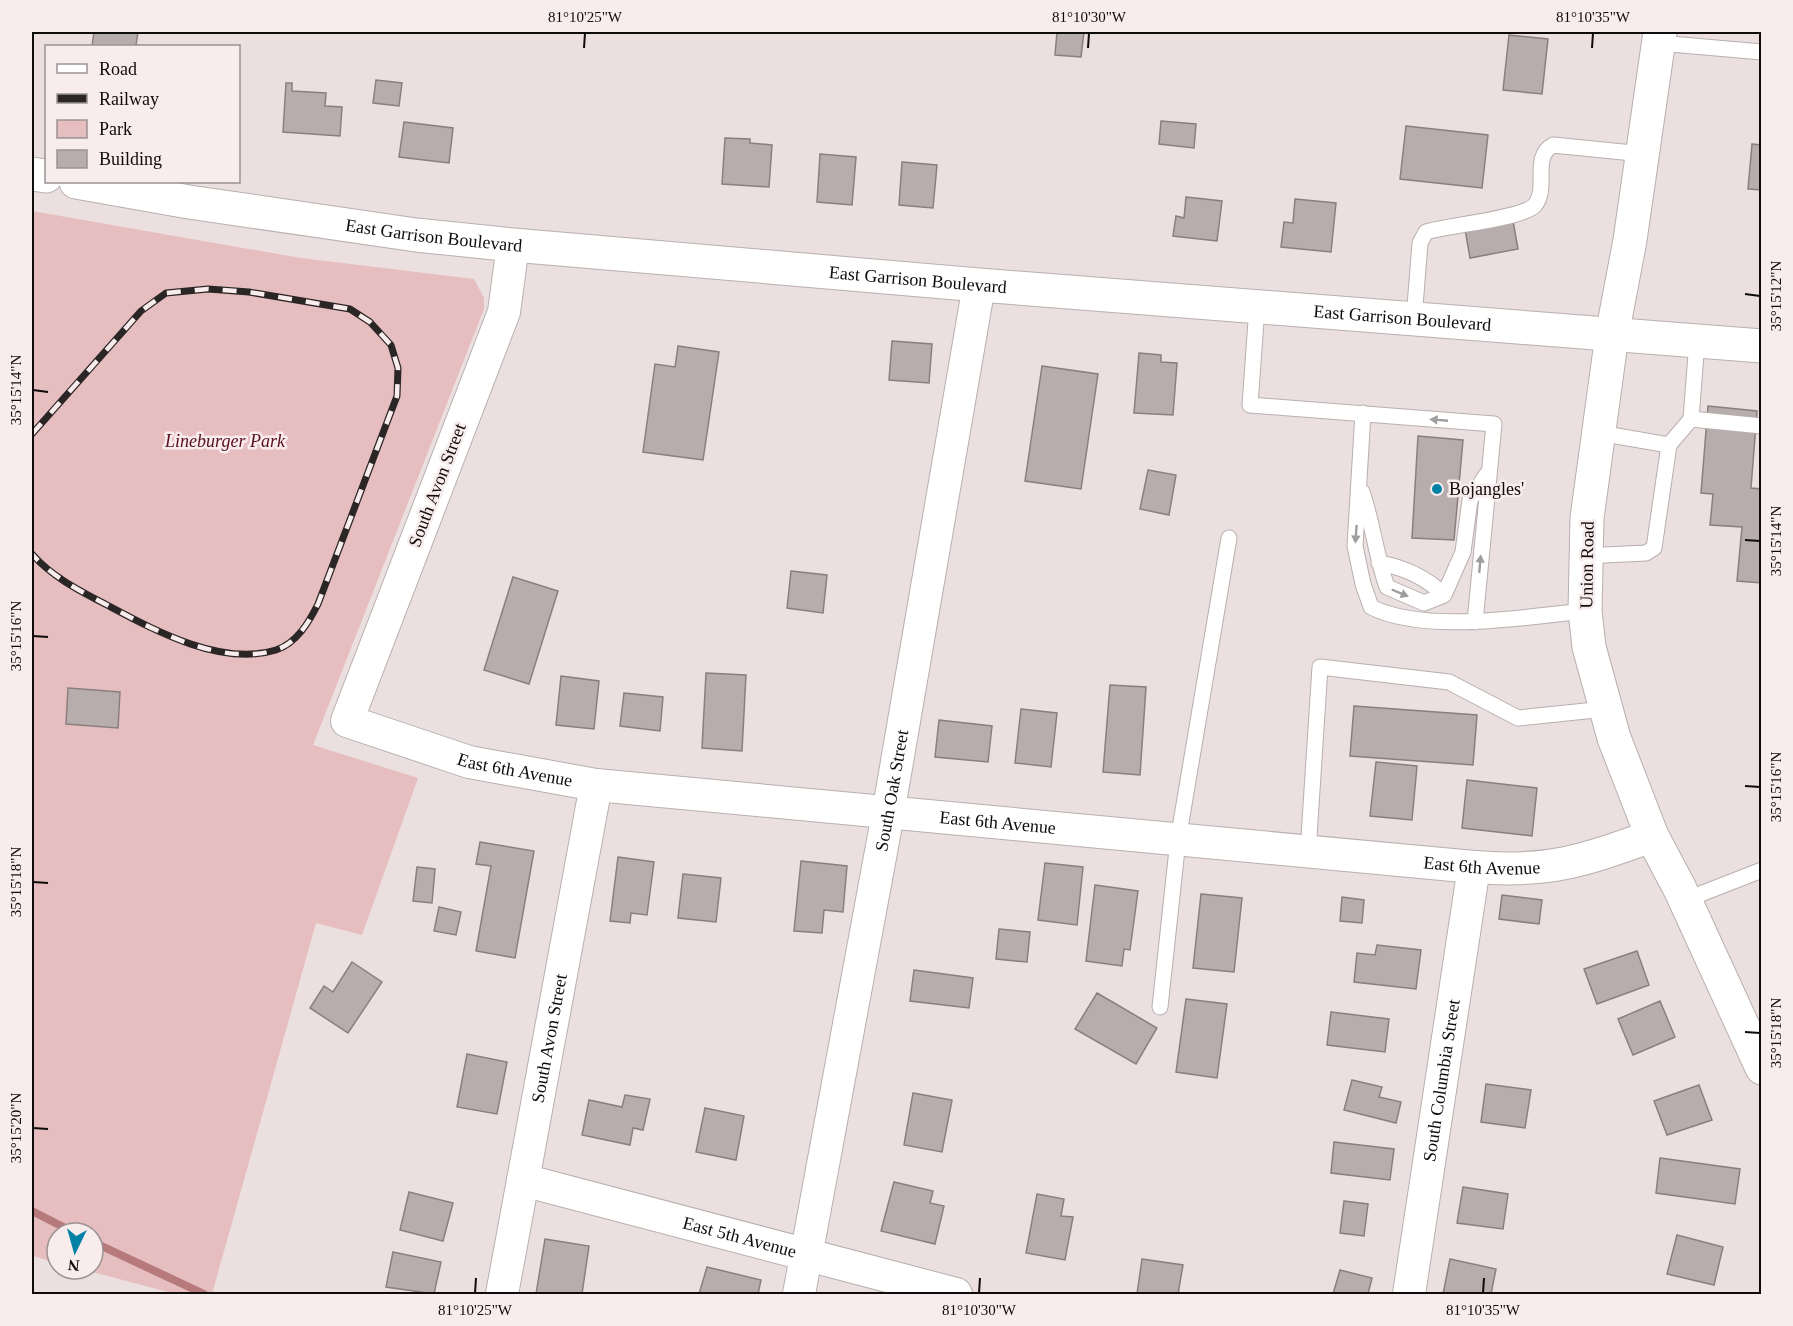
<svg xmlns="http://www.w3.org/2000/svg" width="1793" height="1326" viewBox="0 0 1793 1326" font-family="'Times New Roman',serif">
	<style>
		.green { fill: #e7bec0 }
		.lines { fill: none; stroke-linecap: round; stroke-linejoin: round }
		.stream { stroke: #b67a7d; stroke-width: 8 }
		.building { fill: #b8adad; stroke: #8a7f80; stroke-width: 1.5 }
		.service-casing { stroke: #b9afaf; stroke-width: 17 }
		.minor-casing { stroke: #b9afaf; stroke-width: 34 }
		.secondary-casing { stroke: #b9afaf; stroke-width: 35 }
		.primary-casing { stroke: #b9afaf; stroke-width: 35 }
		.service { stroke: #fff; stroke-width: 15 }
		.minor { stroke: #fff; stroke-width: 32 }
		.secondary { stroke: #fff; stroke-width: 33 }
		.primary { stroke: #fff; stroke-width: 33 }
		.rail-casing { stroke: #2b2626; stroke-width: 7 }
		.rail { stroke: #f8eced; stroke-width: 4.5; stroke-dasharray: 14; stroke-linecap: butt }
		.oneway { fill: #9f9d9d }
		.ticks { fill: none; stroke: #0f0b0b; stroke-width: 2 }
		.poi-dot { fill: #0081a5; stroke: #f8eced; stroke-width: 2 }
		.labels { text-anchor: middle; dominant-baseline: central; stroke-width: 5; stroke-linejoin: round; paint-order: stroke }
		.street-label { font-size: 18px; fill: #0f0b0b; stroke: #f8eced }
		.park-label { font-size: 18px; font-style: italic; fill: #590f1d; stroke: #f8eced }
		.poi-label { font-size: 18px; fill: #0f0b0b; stroke: #f8eced; text-anchor: start }
		.neatline { fill: none; stroke: #0f0b0b; stroke-width: 2 }
		.ticks-label { font-size: 15px; text-anchor: middle; fill: #0f0b0b }
	</style>
	<rect width="100%" height="100%" fill="#ebdfdf"/>
	<path class="green" d="M32 211 301 258 474 279 484 298V309L313 745 418 778 362 935 316 923 212 1294H176L81 1269H93V1233H57V1263L32 1256Z"/>
	<g class="lines">
		<path class="stream" d="M32 1211 75 1233
			M93 1242 204 1294"/>
	</g>
	<path class="building" d="M94 32H138L136 45 148 46H92Z
		M1057 32H1084L1081 57 1055 55Z
		M1509 35 1548 39 1542 94 1503 90Z
		M376 80 402 83 399 106 373 103Z
		M286 83H292V91L326 93 325 106 342 107 340 136 283 132Z
		M1161 121 1196 124 1194 148 1159 144Z
		M404 122 453 128 449 163 399 157Z
		M1406 126 1488 135 1482 188 1400 179Z
		M725 138 750 139V143L772 145 769 187 722 184Z
		M1752 144 1762 145V190L1748 189Z
		M820 154 856 157 852 205 817 202Z
		M902 162 937 165 933 208 899 205Z
		M1186 197 1222 201 1217 241 1173 236 1176 216 1184 218Z
		M1295 199 1336 203 1331 252 1281 247 1284 222 1293 223Z
		M1513 221 1518 249 1470 258 1465 229Z
		M892 341 932 344 929 383 889 380Z
		M678 346 719 352 703 460 643 452 655 364 675 367Z
		M1139 353 1161 355V362L1177 363 1173 415 1134 413Z
		M1042 366 1098 374 1081 489 1025 481Z
		M1708 406 1757 411 1751 488 1762 489V583L1737 581 1742 527 1710 525 1713 494 1701 493Z
		M1418 436 1463 440 1454 540 1412 538Z
		M1148 470 1176 475 1169 515 1140 509Z
		M791 571 827 575 823 613 787 608Z
		M513 577 558 591 529 684 484 670Z
		M706 673 746 675 742 751 702 748Z
		M561 676 599 681 594 729 556 725Z
		M1110 685 1146 687 1140 775 1103 772Z
		M68 688 120 692 118 728 66 724Z
		M624 693 663 697 660 731 620 726Z
		M1354 706 1477 715 1473 765 1350 756Z
		M1021 709 1057 713 1051 767 1015 763Z
		M939 720 992 726 988 762 935 757Z
		M1376 762 1417 766 1412 820 1370 816Z
		M1467 780 1537 788 1532 836 1462 828Z
		M480 842 534 851 515 958 476 951 491 866 476 864Z
		M618 857 654 862 647 915 631 913 630 923 610 921Z
		M801 861 847 866 843 912 824 910 822 933 794 931Z
		M1045 863 1083 867 1077 925 1038 920Z
		M417 867 435 869 432 903 413 901Z
		M683 874 721 878 716 922 678 918Z
		M1095 885 1138 891 1130 950 1124 949 1122 966 1086 961Z
		M1201 894 1242 898 1234 972 1193 968Z
		M1502 895 1542 900 1539 924 1499 919Z
		M1342 897 1364 900 1362 923 1340 921Z
		M439 907 461 912 456 935 434 931Z
		M999 929 1030 932 1027 962 996 959Z
		M1377 945 1421 950 1416 989 1354 982 1357 953 1375 955Z
		M1637 951 1649 985 1597 1004 1584 969Z
		M352 962 382 982 348 1033 310 1008 324 986 333 992Z
		M914 970 973 978 969 1008 910 1001Z
		M1097 993 1157 1028 1136 1064 1075 1029Z
		M1186 999 1227 1004 1217 1078 1176 1072Z
		M1660 1001 1675 1037 1633 1055 1618 1019Z
		M1331 1012 1389 1019 1385 1052 1327 1045Z
		M467 1054 507 1062 497 1114 457 1107Z
		M1352 1080 1382 1087 1379 1097 1401 1102 1396 1123 1344 1110Z
		M1486 1084 1531 1090 1525 1128 1481 1122Z
		M1699 1085 1712 1120 1667 1135 1654 1101Z
		M913 1093 952 1100 942 1152 904 1145Z
		M625 1095 650 1099 643 1130 633 1128 630 1145 582 1135 589 1100 622 1107Z
		M705 1108 744 1116 736 1160 696 1152Z
		M1334 1142 1394 1149 1390 1180 1331 1173Z
		M1660 1158 1740 1169 1735 1204 1656 1193Z
		M894 1182 933 1191 930 1203 944 1206 935 1244 881 1231Z
		M1463 1187 1508 1194 1503 1229 1457 1223Z
		M409 1192 453 1203 443 1241 400 1230Z
		M1037 1194 1064 1199 1061 1216 1073 1217 1065 1260 1026 1253Z
		M1344 1201 1368 1204 1364 1236 1340 1233Z
		M1677 1235 1723 1247 1714 1285 1667 1274Z
		M545 1239 589 1246 582 1294H536Z
		M393 1252 441 1262 434 1294 386 1287Z
		M1142 1259 1183 1265 1178 1294H1137Z
		M1450 1259 1496 1269 1491 1294H1443Z
		M707 1267 761 1280 758 1294H699Z
		M1340 1270 1372 1278 1368 1294H1333Z"/>
	<g class="lines">
		<defs>
			<path id="service" d="M1659 43 1762 52
				M1257 307 1250 405 1494 424 1475 622
				M1414 319 1420 243 1426 232C1447 225 1523 219 1535 205 1549 188 1531 157 1553 145L1643 154
				M1697 341 1691 419 1762 426
				M1363 413 1355 546 1363 584 1371 607C1425 634 1525 617 1585 611
				M1669 445 1691 419
				M1362 492C1373 524 1376 556 1387 587L1424 603 1444 595 1463 552 1470 500 1486 475
				M1584 556 1646 553 1654 548 1669 445 1599 433
				M1379 563C1403 567 1427 578 1444 595
				M1308 852 1320 667 1449 682 1518 718 1605 709
				M1685 900 1762 870
				M1160 1007 1178 840 1229 538"/>
			<g id="minor">
				<path id="s1" d="M513 245 504 312 347 721 469 762 596 785 1474 867C1548 873 1583 861 1652 836"/>
				<path id="s2" d="M523 1180 956 1294"/>
				<path id="s3" d="M502 1294 596 785"/>
				<path id="s4" d="M799 1294 888 814 979 285"/>
				<path id="s5" d="M1409 1294 1474 867"/>
			</g>
			<g id="secondary">
				<path d="M32 174 46 176"/>
				<path id="s6" d="M76 182 189 202 416 235 513 245 979 285 1762 346"/>
			</g>
			<path id="primary" d="M1660 32 1630 240 1612 335 1587 518 1585 611 1589 647 1614 738 1652 836 1680 889 1762 1068"/>
		</defs>
		<use href="#service" class="service-casing"/>
		<use href="#minor" class="minor-casing"/>
		<use href="#secondary" class="secondary-casing"/>
		<use href="#primary" class="primary-casing"/>
		<use href="#service" class="service"/>
		<use href="#minor" class="minor"/>
		<use href="#secondary" class="secondary"/>
		<use href="#primary" class="primary"/>
		<defs>
			<path id="rail" d="M32 434 141 311 166 293 208 289 249 292 350 309 370 322 391 345 398 368 397 396 318 604C309 622 297 643 276 650 221 667 154 630 107 605 80 591 52 577 32 554"/>
		</defs>
		<use href="#rail" class="rail-casing"/>
		<use href="#rail" class="rail"/>
	</g>
	<defs><path id="oneway-solid" d="M-6-.8H1V-3.2L6.5 0L1 3.2V.8H-6Z" transform="scale(1.5)"/></defs>
	<g class="oneway">
		<use href="#oneway-solid" transform="translate(1439 420) rotate(-175)"/>
		<use href="#oneway-solid" transform="translate(1356 534) rotate(94)"/>
		<use href="#oneway-solid" transform="translate(1480 564) rotate(-85)"/>
		<use href="#oneway-solid" transform="translate(1400 593) rotate(23)"/>
	</g>
	<path class="ticks" d="M584 48 585 33M1088 48 1089 33M1592 48 1593 33M1745 294 1760 296M33 390 48 392M1745 540 1760 541M33 636 48 637M1745 786 1760 787M33 882 48 883M1745 1032 1760 1033M33 1128 48 1129M475 1293 476 1278M979 1293 980 1278M1483 1293 1484 1278"/>
	<circle class="poi-dot" cx="1437" cy="489" r="6"/>
	<g class="labels">
		<g class="street-label">
			<text stroke="none"><textPath href="#s6" startOffset="362">East Garrison Boulevard</textPath></text>
			<text stroke="none"><textPath href="#s6" startOffset="848">East Garrison Boulevard</textPath></text>
			<text stroke="none"><textPath href="#s6" startOffset="1334">East Garrison Boulevard</textPath></text>
			<text transform="translate(437 485) rotate(-69)">South Avon Street</text>
			<text transform="translate(1587 565) rotate(-89)">Union Road</text>
			<text stroke="none"><textPath href="#s1" startOffset="681">East 6th Avenue</textPath></text>
			<text stroke="none"><textPath href="#s4" startOffset="512">South Oak Street</textPath></text>
			<text stroke="none"><textPath href="#s1" startOffset="1167">East 6th Avenue</textPath></text>
			<text stroke="none"><textPath href="#s1" startOffset="1653">East 6th Avenue</textPath></text>
			<text stroke="none"><textPath href="#s3" startOffset="260">South Avon Street</textPath></text>
			<text stroke="none"><textPath href="#s5" startOffset="216">South Columbia Street</textPath></text>
			<text stroke="none"><textPath href="#s2" startOffset="224">East 5th Avenue</textPath></text>
		</g>
		<g class="park-label">
			<text x="225" y="441">Lineburger Park</text>
		</g>
		<g class="poi-label">
			<text x="1449" y="489">Bojangles'</text>
		</g>
	</g>
	<rect width="1793" height="1326" fill="none" stroke="#f8eced" stroke-width="66"/>
	<rect x="45" y="45" width="195" height="138" fill="#f8eced" stroke="#9b9293" stroke-width="1.5"/>
	<rect x="57" y="64" width="30" height="9" fill="#ffffff" stroke="#9b9293" stroke-width="1.5"/>
	<text x="99" y="75" font-size="18" fill="#0f0b0b">Road</text>
	<rect x="57" y="94" width="30" height="9" fill="#2b2626" stroke="#9b9293" stroke-width="1.5"/>
	<text x="99" y="105" font-size="18" fill="#0f0b0b">Railway</text>
	<rect x="57" y="120" width="30" height="18" fill="#e7bec0" stroke="#9b9293" stroke-width="1.5"/>
	<text x="99" y="135" font-size="18" fill="#0f0b0b">Park</text>
	<rect x="57" y="150" width="30" height="18" fill="#b8adad" stroke="#9b9293" stroke-width="1.5"/>
	<text x="99" y="165" font-size="18" fill="#0f0b0b">Building</text>
	<g transform="translate(75 1251) rotate(185)"><circle r="28" fill="#f8eced" stroke="#9b9293" stroke-width="1.5"/>
	<path d="M0-4.5L10 22L0 15L-10 22Z" fill="#0081a5"/>
	<text y="-9" font-size="16" font-weight="bold" text-anchor="middle" fill="#0f0b0b">N</text>
	</g>
	<rect x="33" y="33" width="1727" height="1260" class="neatline"/>
	<g class="ticks-label">
		<text x="585" y="22">81°10'25"W</text>
		<text x="1089" y="22">81°10'30"W</text>
		<text x="1593" y="22">81°10'35"W</text>
		<text transform="translate(1776 296) rotate(-90)" y="5">35°15'12"N</text>
		<text transform="translate(16 390) rotate(-90)" y="5">35°15'14"N</text>
		<text transform="translate(1776 541) rotate(-90)" y="5">35°15'14"N</text>
		<text transform="translate(16 636) rotate(-90)" y="5">35°15'16"N</text>
		<text transform="translate(1776 787) rotate(-90)" y="5">35°15'16"N</text>
		<text transform="translate(16 882) rotate(-90)" y="5">35°15'18"N</text>
		<text transform="translate(1776 1033) rotate(-90)" y="5">35°15'18"N</text>
		<text transform="translate(16 1128) rotate(-90)" y="5">35°15'20"N</text>
		<text x="475" y="1315">81°10'25"W</text>
		<text x="979" y="1315">81°10'30"W</text>
		<text x="1483" y="1315">81°10'35"W</text>
	</g>
</svg>
